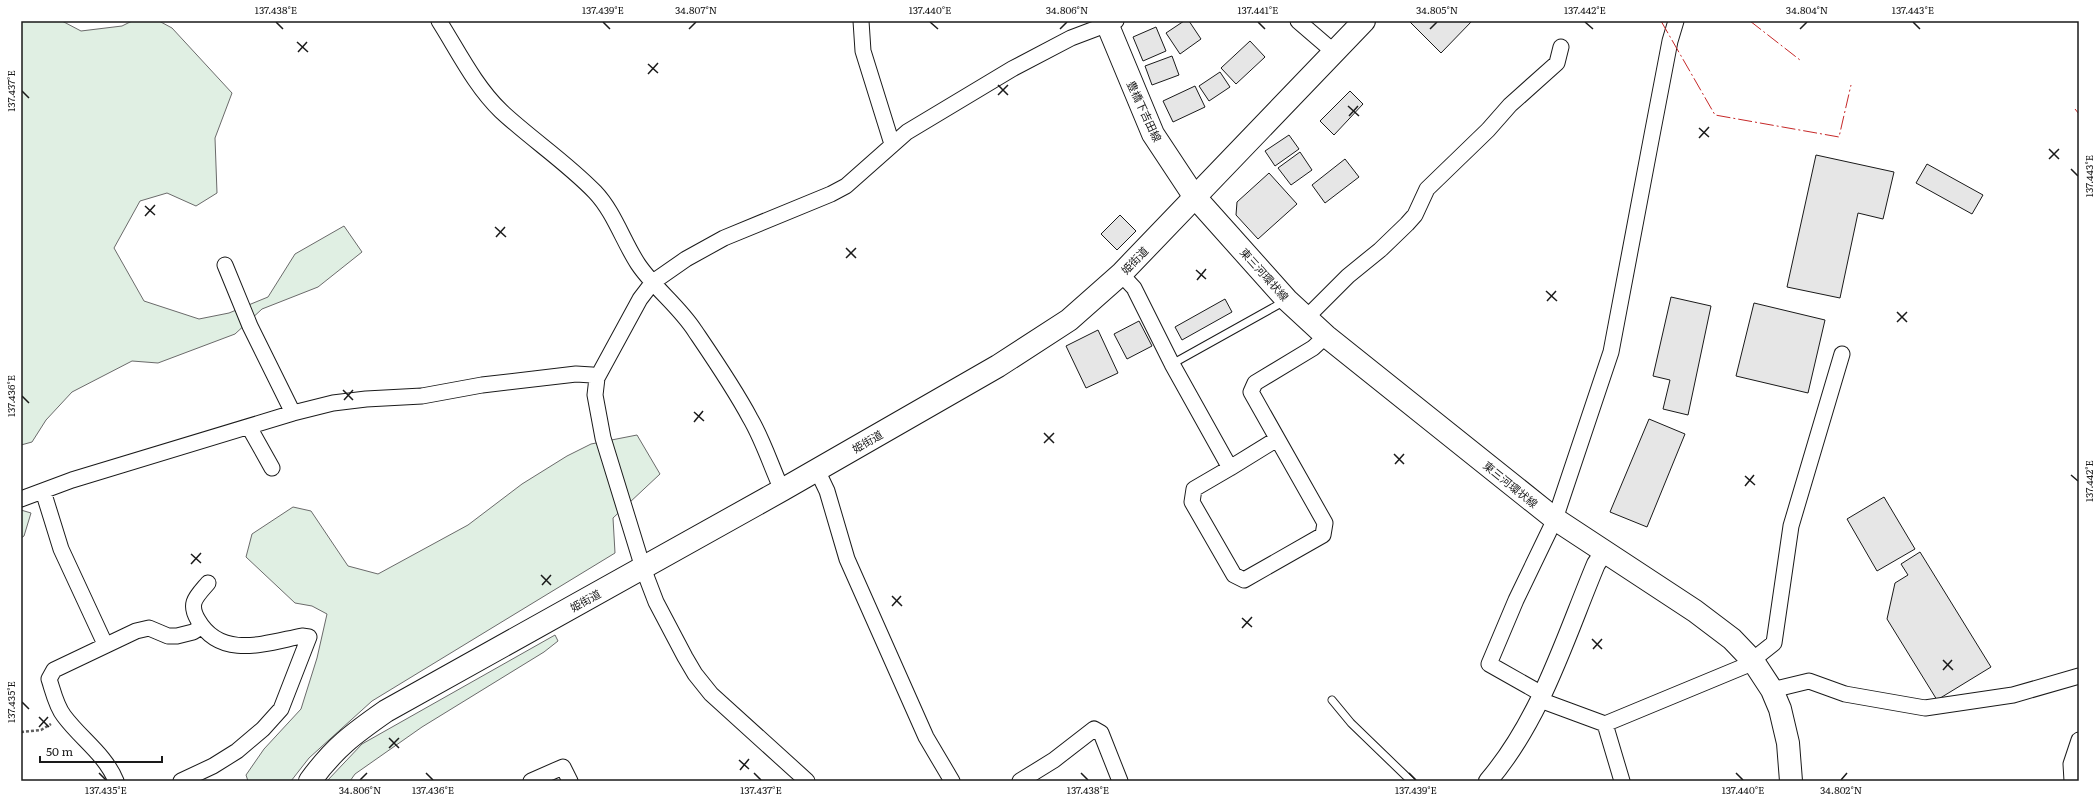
<svg xmlns="http://www.w3.org/2000/svg" width="2100" height="802" viewBox="0 0 2100 802" font-family="Literata,'Noto Sans JP',serif">
	<style>
		.green { fill: #e0efe3; stroke: #6a6a6a }
		.building { fill: #e6e6e6; stroke: #1a1a1a }
		.lines { fill: none; stroke-linecap: round; stroke-linejoin: round }
		.service-casing { stroke: #1a1a1a; stroke-width: 9 }
		.minor-casing { stroke: #1a1a1a; stroke-width: 17 }
		.tertiary-casing { stroke: #1a1a1a; stroke-width: 20 }
		.primary-casing { stroke: #1a1a1a; stroke-width: 24 }
		.trunk-casing { stroke: #1a1a1a; stroke-width: 24 }
		.path { stroke: #5f5f5f; stroke-width: 2.5; stroke-dasharray: 3 2; stroke-linecap: butt }
		.service { stroke: #fff; stroke-width: 7 }
		.minor { stroke: #fff; stroke-width: 15 }
		.tertiary { stroke: #fff; stroke-width: 18 }
		.primary { stroke: #fff; stroke-width: 22 }
		.trunk { stroke: #fff; stroke-width: 22 }
		.power { stroke: #c62828; stroke-width: 1; stroke-dasharray: 14 3 2 3; stroke-linecap: butt }
		.ticks { fill: none; stroke: #1a1a1a; stroke-width: 1.5 }
		.labels { text-anchor: middle; dominant-baseline: central; stroke-width: 3; stroke-linejoin: round; paint-order: stroke }
		.street-label { font-size: 11px; fill: #1a1a1a; stroke: #fff }
		.neatline { fill: none; stroke: #1a1a1a; stroke-width: 1.5 }
		.ticks-label { font-size: 10px; text-anchor: middle; fill: #1a1a1a }
	</style>
	<rect width="100%" height="100%" fill="#fff"/>
	<path class="green" d="M21 21H62L81 31 122 26 132 21H159L172 28 232 93 215 138 217 193 196 206 167 193 140 201 114 248 144 301 199 319 229 313 268 297 295 254 344 226 362 252 318 287 262 309 235 334 158 363 132 361 72 392 46 420 32 442 21 445Z
		M637 435 660 474 613 518 615 553 372 701 309 758 291 781H248L246 775 264 749 301 709 317 658 327 614 312 606 295 603 246 557 252 534 293 507 311 511 348 566 378 574 468 525 522 484 567 456 591 444Z
		M21 510 31 513 24 536 21 538Z
		M555 635 558 641 544 652 422 727 355 774 350 781H327L362 744Z"/>
	<path class="building" d="M1184 21H1189L1201 39 1180 54 1166 33Z
		M1409 21H1472L1441 53Z
		M1156 27 1166 51 1143 61 1133 37Z
		M1250 41 1265 57 1236 84 1221 68Z
		M1172 56 1179 75 1152 85 1145 66Z
		M1220 72 1230 87 1209 101 1199 86Z
		M1195 86 1205 107 1173 122 1163 101Z
		M1350 91 1363 104 1334 135 1320 121Z
		M1289 135 1299 149 1275 166 1265 151Z
		M1300 152 1312 170 1291 185 1278 168Z
		M1816 155 1894 172 1883 219 1858 213 1840 298 1787 287Z
		M1345 159 1359 177 1325 203 1312 185Z
		M1927 164 1983 195 1972 214 1916 183Z
		M1269 173 1297 204 1258 239 1236 215 1237 202Z
		M1120 215 1136 231 1117 250 1101 234Z
		M1671 297 1711 306 1688 415 1663 409 1670 380 1653 376Z
		M1225 299 1232 312 1182 340 1175 327Z
		M1754 303 1825 320 1808 393 1736 376Z
		M1139 321 1152 346 1127 359 1114 334Z
		M1098 330 1118 373 1086 388 1066 346Z
		M1649 419 1685 434 1647 527 1610 512Z
		M1884 497 1915 549 1877 571 1847 519Z
		M1920 552 1991 667 1937 700 1887 619 1895 583 1908 575 1901 564Z"/>
	<g class="lines">
		<defs>
			<path id="service" d="M1172 364 1285 301
				M1332 700 1351 723 1411 781"/>
			<path id="minor" d="M439 21C458 51 475 86 501 111 531 139 566 162 595 192 614 212 623 241 638 264 654 288 679 306 695 331 714 359 734 388 750 418 763 440 771 466 782 490
				M861 21 863 51 892 144
				M1298 21 1334 52
				M225 265 250 326 293 413
				M1121 274 1134 288 1172 364 1230 468 1277 439
				M1306 318 1348 276 1380 250 1407 224 1415 215 1427 189 1488 130 1510 105 1557 63 1561 47
				M249 427 272 468
				M1230 468 1194 489 1192 502 1234 575 1244 580 1323 535 1325 523 1251 392 1255 383 1313 348 1326 336
				M817 470 827 491 847 559 926 737 952 781
				M43 491 61 549 105 644
				M21 499 72 480 293 413 333 403 366 399 422 396 482 385 576 374 592 375 597 378
				M1772 690 1809 681 1845 694 1925 708 2013 695 2079 676
				M1542 694 1489 664 1516 600 1555 519 1611 352 1652 135 1670 41 1676 21
				M1540 700 1605 724 1745 666 1774 643 1791 526 1842 354
				M1605 724 1622 781
				M116 781C105 754 81 739 64 716 56 706 53 691 49 679L54 670 136 631 149 628 168 636H177L193 632 201 627
				M181 781 213 766 237 751 263 729 281 709 309 637 302 636C266 643 221 660 198 620 188 603 196 597 208 583
				M531 781 563 767 570 781
				M807 781 711 694 695 674 685 657 656 602 643 568 603 438 595 395 597 378 640 299 653 282 686 259 724 238 831 194 846 186 907 132 1012 69 1071 38 1116 21
				M1020 781 1054 760 1094 729 1101 733 1120 781
				M2072 781 2071 764 2079 740"/>
			<path id="tertiary" d="M1488 781C1541 719 1565 638 1596 564L1605 551"/>
			<path id="primary" d="M1106 21 1153 134 1194 196 1287 300 1326 336 1555 519 1695 611 1732 639 1753 661 1772 690 1780 709 1788 743 1791 781"/>
			<path id="trunk" d="M310 781C334 748 353 734 386 711L782 490 998 366 1069 320 1121 274 1364 21"/>
		</defs>
		<use href="#service" class="service-casing"/>
		<use href="#minor" class="minor-casing"/>
		<use href="#tertiary" class="tertiary-casing"/>
		<use href="#primary" class="primary-casing"/>
		<use href="#trunk" class="trunk-casing"/>
		<path class="path" d="M21 732 41 730 51 724"/>
		<use href="#service" class="service"/>
		<use href="#minor" class="minor"/>
		<use href="#tertiary" class="tertiary"/>
		<use href="#primary" class="primary"/>
		<use href="#trunk" class="trunk"/>
		<path class="power" d="M1661 21 1715 115 1839 137 1851 85
			M1750 21 1800 60
			M2075 109 2079 114"/>
	</g>
	<path class="ticks" d="M276 22 283 29M603 22 610 29M930 22 938 29M1258 22 1265 29M1585 22 1593 29M1913 22 1920 29M689 29 696 22M1060 29 1067 22M1430 29 1437 22M1800 29 1807 22M297 42 308 52M298 52 307 42M648 64 658 73M648 74 658 63M998 85 1008 95M22 91 29 98M998 95 1008 85M1348 106 1359 116M1349 116 1358 106M1699 128 1709 137M1699 138 1709 127M2049 149 2059 159M2049 159 2059 149M2071 169 2078 176M145 206 155 215M145 216 155 205M495 227 506 237M496 237 505 227M846 248 856 258M846 258 856 248M1196 270 1206 279M1197 280 1206 269M1546 291 1557 301M1547 301 1556 291M1897 312 1907 322M1897 322 1907 312M343 390 353 400M22 396 29 403M344 400 353 390M694 412 704 421M694 422 703 411M1044 433 1054 443M1044 443 1054 433M1394 454 1404 464M1395 464 1404 454M2071 475 2078 481M1745 476 1755 485M1745 486 1754 475M191 554 201 563M191 564 201 553M541 575 551 585M542 585 551 575M892 596 902 606M892 606 901 596M1242 618 1252 627M1242 628 1252 617M1592 639 1602 649M1593 649 1602 639M1943 660 1953 670M1943 670 1952 660M22 702 29 709M39 717 49 727M39 727 48 717M389 738 399 748M389 748 399 738M739 760 749 769M740 770 749 759M99 773 106 780M426 773 433 780M754 773 761 780M1081 773 1088 780M1409 773 1416 780M1736 773 1743 780M360 780 367 773M1841 780 1847 773"/>
	<g class="labels">
		<g class="street-label">
			<text transform="translate(1145 111) rotate(65)">豊橋下吉田線</text>
			<text transform="translate(1134 260) rotate(-46)">姫街道</text>
			<text transform="translate(1265 274) rotate(48)">東三河環状線</text>
			<text transform="translate(867 441) rotate(-30)">姫街道</text>
			<text transform="translate(1511 484) rotate(39)">東三河環状線</text>
			<text transform="translate(585 600) rotate(-29)">姫街道</text>
		</g>
	</g>
	<rect width="2100" height="802" fill="none" stroke="#ffffff" stroke-width="44"/>
	<path d="M40 756v6h122v-6" fill="none" stroke="#1a1a1a" stroke-width="2"/>
	<text x="46" y="756" font-size="12" fill="#1a1a1a" stroke="#ffffff" stroke-width="3" paint-order="stroke">50 m</text>
	<rect x="22" y="22" width="2056" height="758" class="neatline"/>
	<g class="ticks-label">
		<text x="276" y="14">137.438°E</text>
		<text x="603" y="14">137.439°E</text>
		<text x="696" y="14">34.807°N</text>
		<text x="930" y="14">137.440°E</text>
		<text x="1067" y="14">34.806°N</text>
		<text x="1258" y="14">137.441°E</text>
		<text x="1437" y="14">34.805°N</text>
		<text x="1585" y="14">137.442°E</text>
		<text x="1807" y="14">34.804°N</text>
		<text x="1913" y="14">137.443°E</text>
		<text transform="translate(11 91) rotate(-90)" y="4">137.437°E</text>
		<text transform="translate(2089 176) rotate(-90)" y="4">137.443°E</text>
		<text transform="translate(11 396) rotate(-90)" y="4">137.436°E</text>
		<text transform="translate(2089 481) rotate(-90)" y="4">137.442°E</text>
		<text transform="translate(11 702) rotate(-90)" y="4">137.435°E</text>
		<text x="106" y="794">137.435°E</text>
		<text x="360" y="794">34.806°N</text>
		<text x="433" y="794">137.436°E</text>
		<text x="761" y="794">137.437°E</text>
		<text x="1088" y="794">137.438°E</text>
		<text x="1416" y="794">137.439°E</text>
		<text x="1743" y="794">137.440°E</text>
		<text x="1841" y="794">34.802°N</text>
	</g>
</svg>
